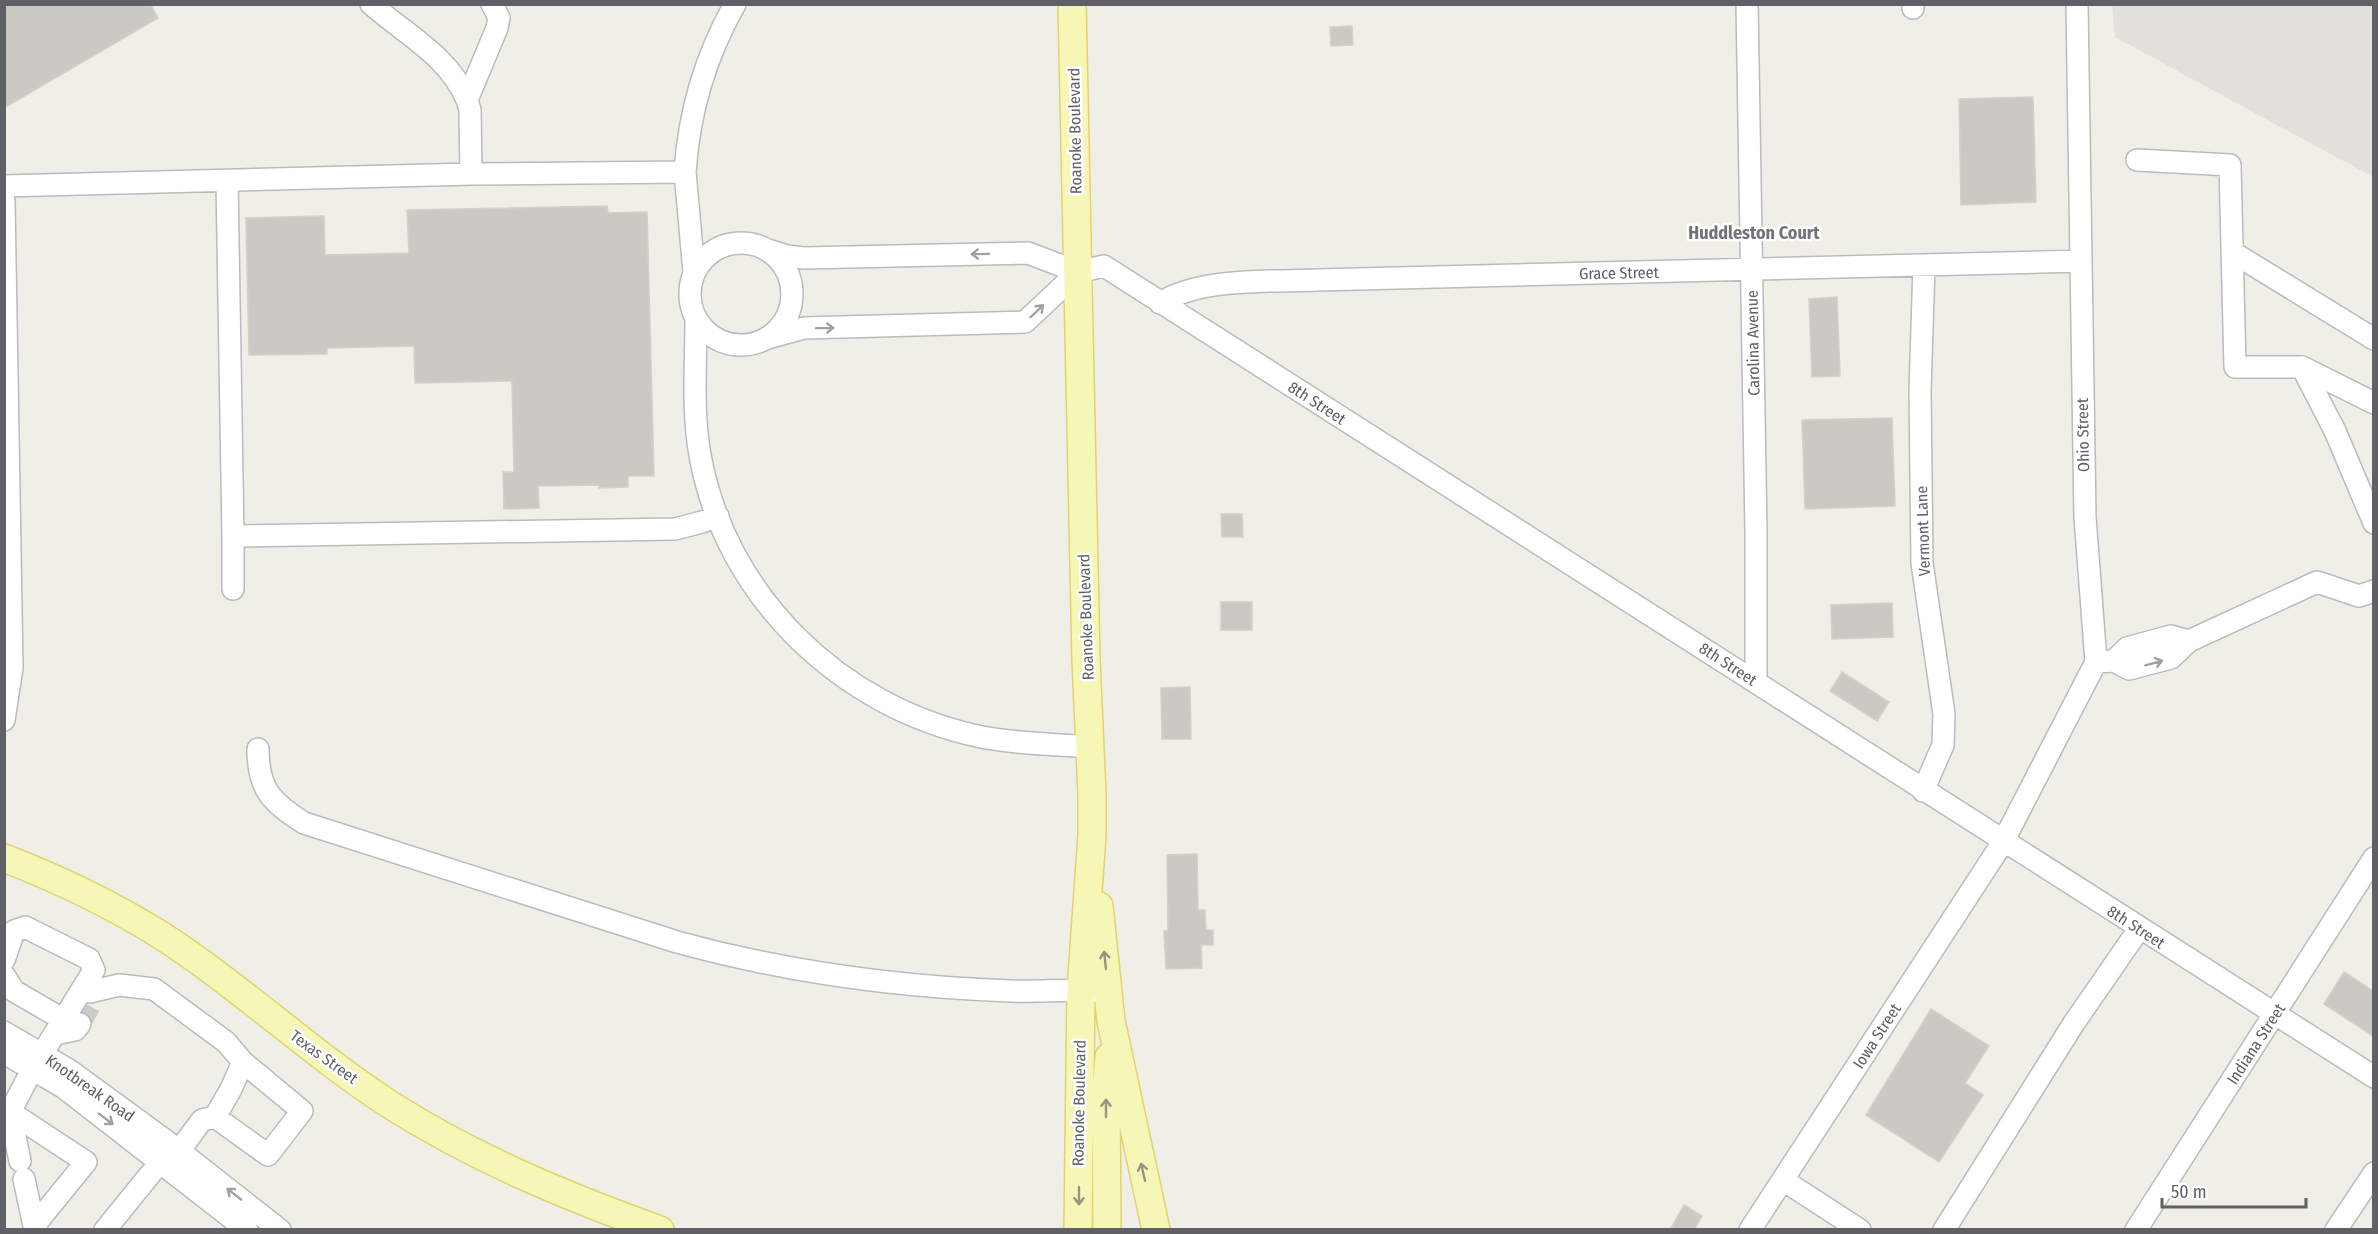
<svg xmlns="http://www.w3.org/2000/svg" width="2378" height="1234" viewBox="0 0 2378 1234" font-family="'Fira Sans Condensed',sans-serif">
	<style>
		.industrial { fill: #e1e0db }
		.building { fill: #cbc9c4; stroke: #d3d1c6; stroke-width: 1.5 }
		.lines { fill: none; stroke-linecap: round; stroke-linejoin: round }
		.minor-tunnel { stroke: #cbccc8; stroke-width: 21; stroke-dasharray: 21 10; stroke-linecap: butt }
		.minor-casing { stroke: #b9bbbf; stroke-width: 24 }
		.major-casing { stroke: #e1d46e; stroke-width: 30 }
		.minor { stroke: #fff; stroke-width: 21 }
		.major { stroke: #f6f6b6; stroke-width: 27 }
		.oneway { stroke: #9fa0a3 }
		.oneway2 { stroke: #949582 }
		.labels { text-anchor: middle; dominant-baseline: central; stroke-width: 5; stroke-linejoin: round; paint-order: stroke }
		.street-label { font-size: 16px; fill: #5f6166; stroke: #fff }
		.neighbourhood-label { font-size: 18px; font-weight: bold; fill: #707378; stroke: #fff }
	</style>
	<rect width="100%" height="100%" fill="#efefe8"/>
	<path class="industrial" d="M2112 5H2373V177L2115 37Z"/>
	<path class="building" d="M4 4H150L158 18 4 108Z
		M1352 26 1353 45 1331 46 1330 27Z
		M2033 97 2036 202 1961 205 1959 99Z
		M607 206 608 213 647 212 654 476H628V487L599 488V485L538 486 539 508 504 509 503 472H514L512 381 415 383 414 346 327 348V354L249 355 246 218 324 216 325 255 409 253 407 210Z
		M1837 297 1840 376 1812 377 1809 299Z
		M1892 418 1895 506 1805 509 1802 420Z
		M1221 514H1242L1243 537H1222Z
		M1221 602H1252V630H1221Z
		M1892 603 1893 637 1832 639 1831 605Z
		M1842 672 1889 702 1877 721 1830 691Z
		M1190 687 1191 739H1162L1161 688Z
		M1197 854 1198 910H1205L1206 930H1213V945H1201L1202 968 1166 969 1164 931H1168L1167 855Z
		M2344 972 2373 991V1036L2324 1004Z
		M1931 1009 1989 1046 1965 1083 1983 1095 1939 1162 1866 1115Z
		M1684 1205 1702 1216 1694 1230H1670Z"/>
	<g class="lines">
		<path class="minor-tunnel" d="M80 1024 90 1006"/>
		<defs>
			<path id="minor" d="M371 4C406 35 449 56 467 100
				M1747 4 1756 531V682
				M1913 4V8
				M2137 160 2230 165 2235 367H2302L2335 431 2374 523
				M685 172C689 111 705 57 735 4
				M471 174 470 110 467 100 497 28 499 18 492 4
				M227 181 233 536 675 529 702 522 718 516
				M4 186 471 174 685 172 694 272
				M4 201 12 668 4 720
				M690 294a51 51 0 1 1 102 0a51 51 0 1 1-102 0Z
				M768 250 787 256 804 258 1028 253 1078 272
				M2232 252 2374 339
				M1078 272 1104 266 2374 1077
				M1160 303C1202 277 1270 282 1318 280L2081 261
				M696 319C696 364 692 411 700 455 725 596 840 706 977 736 1014 744 1053 744 1090 747
				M768 338 804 328 1025 322 1078 272
				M2302 367 2374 403
				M233 536V589
				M2114 661 2127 648 2171 636 2189 641
				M2096 662 2114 661 2129 669 2171 658 2189 641 2317 582 2359 596 2374 591
				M258 749C258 789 271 802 304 823L677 942C786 972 897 987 1010 991 1038 992 1067 989 1096 991
				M1923 791 1943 745 1944 714 1922 563 1920 391 1924 265
				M4 960 14 931 25 927 89 959 94 970 42 1054
				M4 975 14 991 64 1020
				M90 992 119 985 154 989 226 1042 243 1062 302 1111 268 1155 215 1117 202 1120 179 1151
				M4 1032 69 1070 173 1146 280 1230
				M55 1034 75 1030 80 1024
				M4 1053 63 1087 247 1230
				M4 1109 10 1112 32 1070
				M10 1112 86 1162 34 1226 37 1230
				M10 1112 20 1161
				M215 1117 231 1089 243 1062
				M24 1179 34 1226
				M1783 1180 1860 1230
				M105 1230 169 1151
				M1750 1230 2003 842 2096 662 2085 517 2077 4
				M1944 1230 2074 1023 2139 929
				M2136 1230 2374 858
				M2336 1230 2374 1173"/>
			<path id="major" d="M1072 4 1086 660 1092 794V835L1081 990 1078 1230
				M4 858C59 879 109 903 159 934 239 985 309 1052 389 1104 474 1158 565 1196 660 1230
				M1099 906 1111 1021 1156 1230
				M1107 1230 1106 1095 1109 1057"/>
		</defs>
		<use href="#minor" class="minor-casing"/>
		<use href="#major" class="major-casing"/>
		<use href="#minor" class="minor"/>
		<use href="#major" class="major"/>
	</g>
	<defs><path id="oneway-shaft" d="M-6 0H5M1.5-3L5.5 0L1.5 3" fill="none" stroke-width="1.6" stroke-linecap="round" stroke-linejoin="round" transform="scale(1.5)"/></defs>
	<g class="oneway">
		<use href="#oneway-shaft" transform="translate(980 254) rotate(179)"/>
		<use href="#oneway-shaft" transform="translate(1037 311) rotate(-44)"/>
		<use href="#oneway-shaft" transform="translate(825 328) rotate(-1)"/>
		<use href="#oneway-shaft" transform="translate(2154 663) rotate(-15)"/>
		<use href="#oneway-shaft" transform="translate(106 1119) rotate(37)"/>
		<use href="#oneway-shaft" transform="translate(234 1194) rotate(-142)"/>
	</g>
	<g class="oneway2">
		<use href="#oneway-shaft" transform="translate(1105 960) rotate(-96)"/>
		<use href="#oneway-shaft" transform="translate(1106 1108) rotate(-90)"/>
		<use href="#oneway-shaft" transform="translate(1143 1172) rotate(-103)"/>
		<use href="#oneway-shaft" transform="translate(1079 1196) rotate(90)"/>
	</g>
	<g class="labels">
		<g class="street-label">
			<text transform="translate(1075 131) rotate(-91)">Roanoke Boulevard</text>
			<text transform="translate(1619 273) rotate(-1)">Grace Street</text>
			<text transform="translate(1753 343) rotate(-91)">Carolina Avenue</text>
			<text transform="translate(1317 403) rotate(33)">8th Street</text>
			<text transform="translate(2083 435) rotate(-91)">Ohio Street</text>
			<text transform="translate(1923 531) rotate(-92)">Vermont Lane</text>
			<text transform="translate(1086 617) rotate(-92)">Roanoke Boulevard</text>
			<text transform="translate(1728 664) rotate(33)">8th Street</text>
			<text transform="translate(2136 927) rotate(33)">8th Street</text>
			<text transform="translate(1877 1036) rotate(-57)">Iowa Street</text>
			<text transform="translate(2256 1044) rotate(-57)">Indiana Street</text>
			<text transform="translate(324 1057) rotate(36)">Texas Street</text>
			<text transform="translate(90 1088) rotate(35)">Knotbreak Road</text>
			<text transform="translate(1079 1103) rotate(-89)">Roanoke Boulevard</text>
		</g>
		<g class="neighbourhood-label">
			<text x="1754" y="233">Huddleston Court</text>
		</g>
	</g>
	<rect width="2378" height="1234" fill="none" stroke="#5f6166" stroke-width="12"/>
	<path d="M2162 1198v9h144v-9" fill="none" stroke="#5f6166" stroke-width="3"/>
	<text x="2171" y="1198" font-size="18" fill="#5f6166" stroke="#ffffff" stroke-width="4.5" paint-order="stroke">50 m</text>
</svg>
